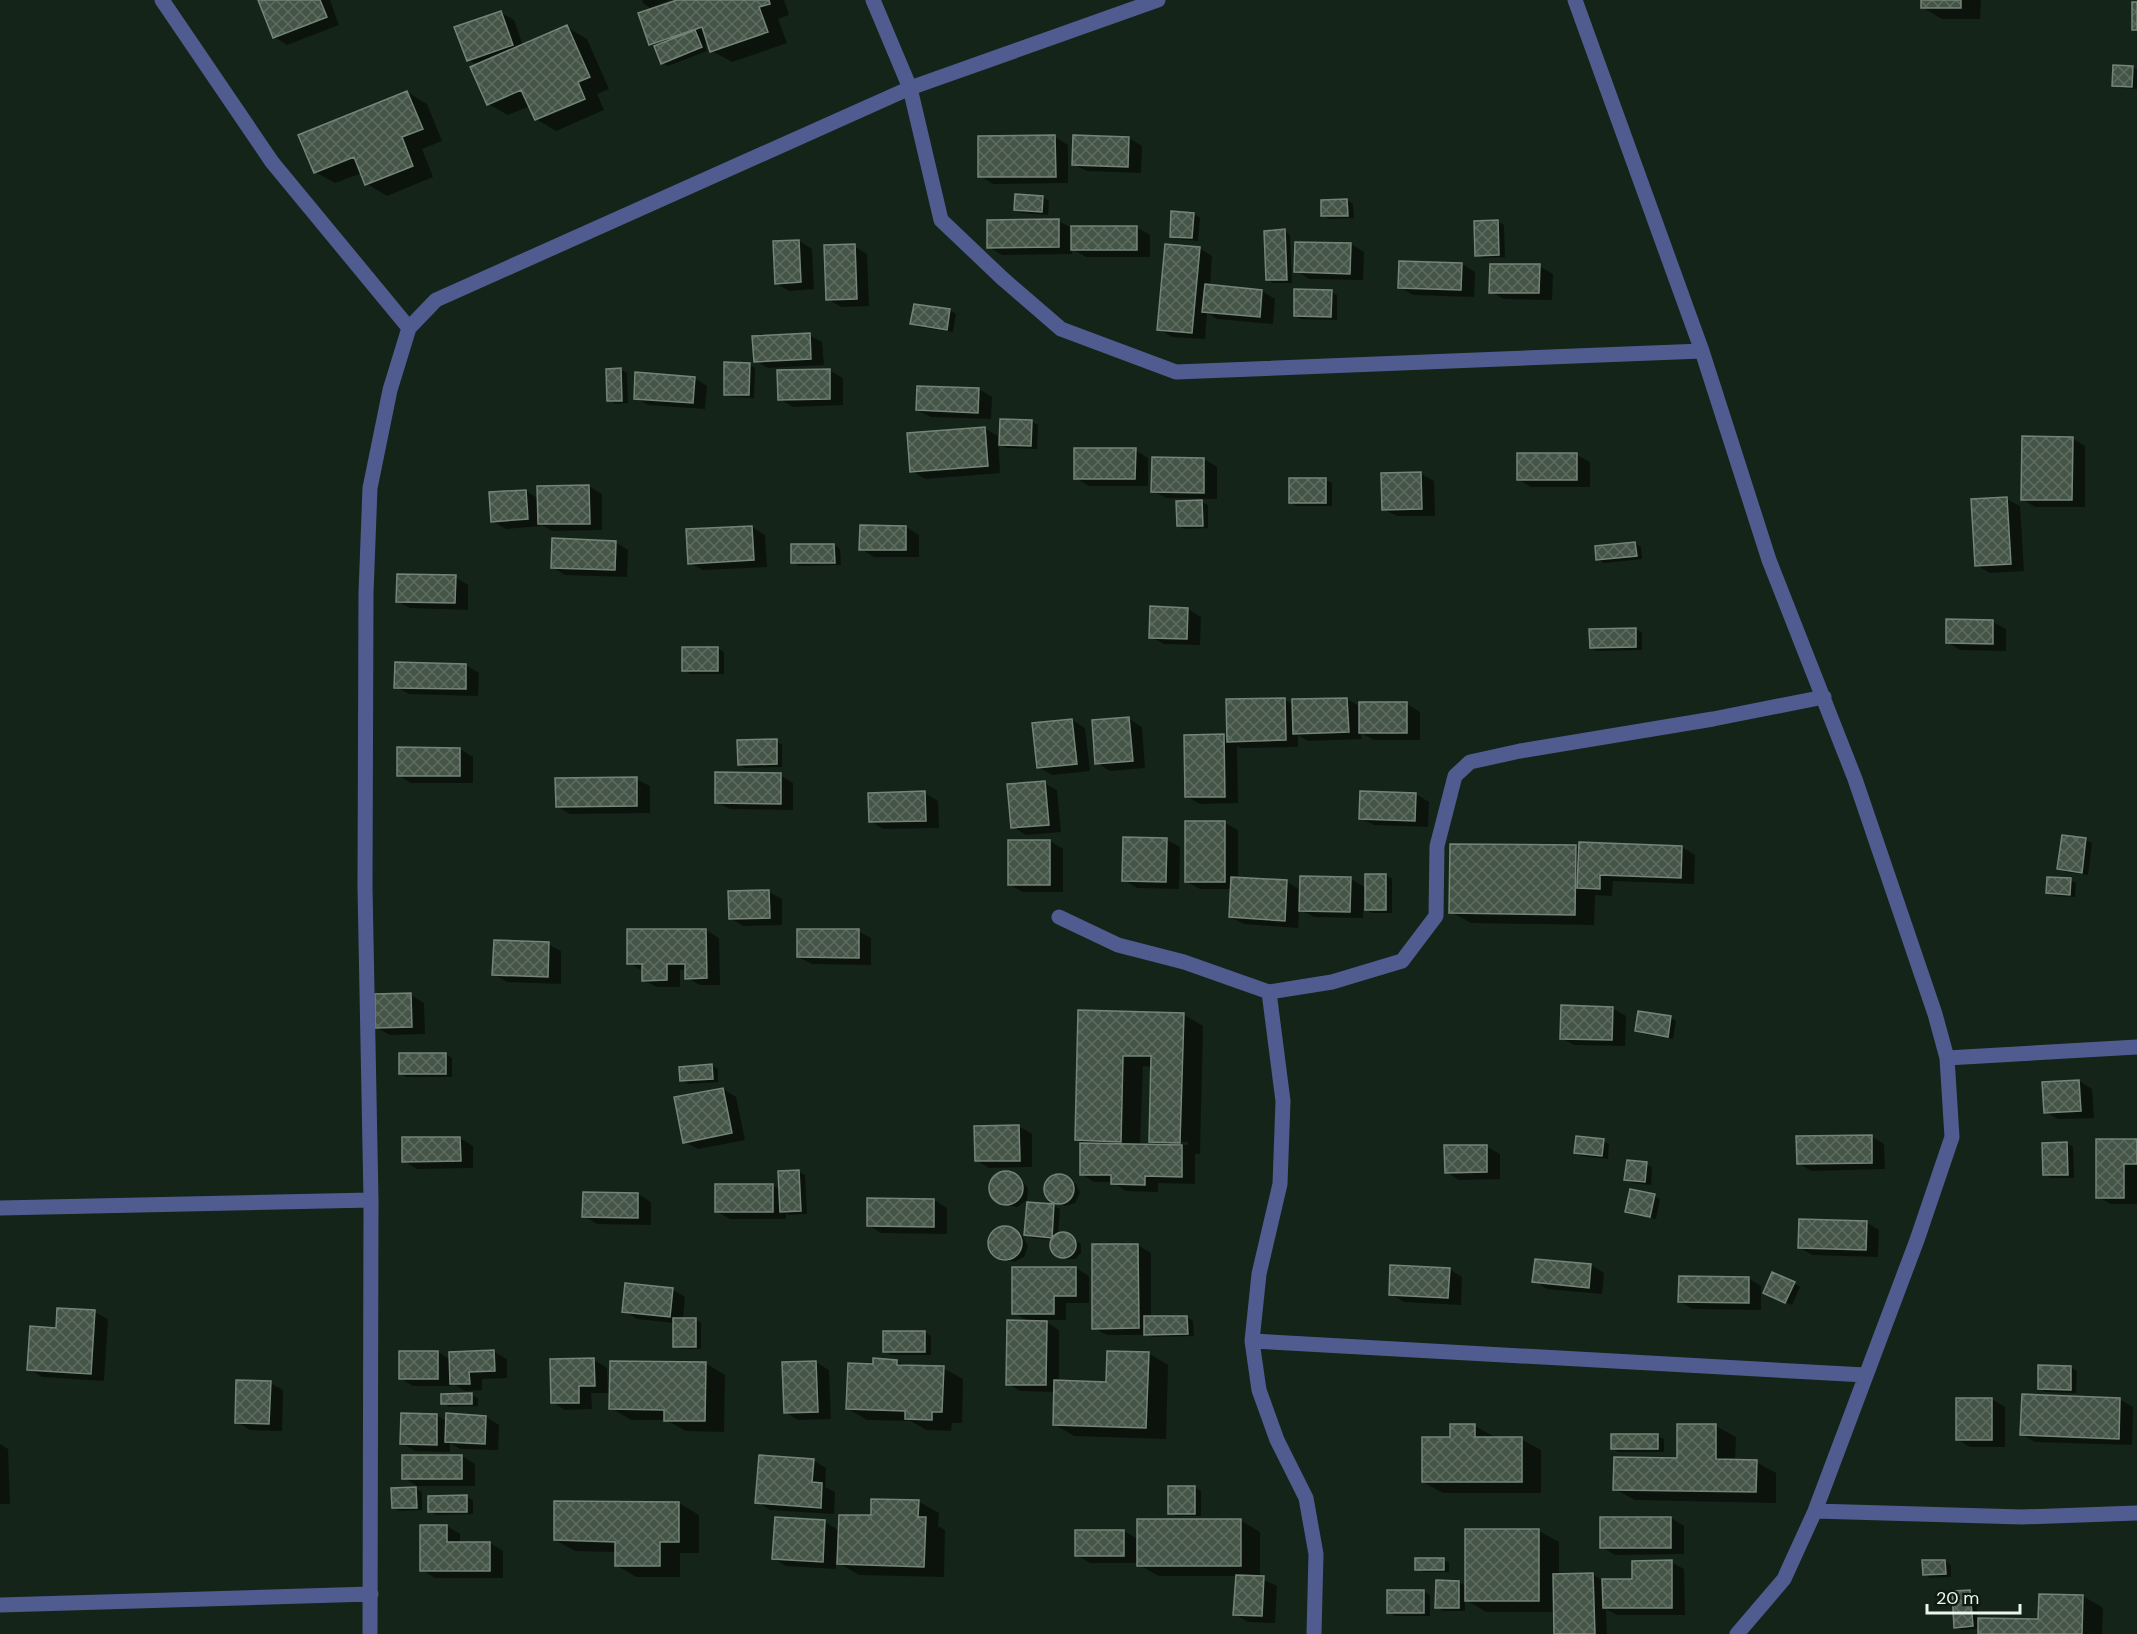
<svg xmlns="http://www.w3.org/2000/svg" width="2137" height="1634" viewBox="0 0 2137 1634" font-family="'DM Sans',sans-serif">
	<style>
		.shadow { fill: #0007; fill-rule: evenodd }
		.building { fill: url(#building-cross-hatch); stroke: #748577; stroke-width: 1.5 }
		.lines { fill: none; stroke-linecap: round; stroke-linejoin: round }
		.minor { stroke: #505c8f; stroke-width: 15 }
	</style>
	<defs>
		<pattern id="building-cross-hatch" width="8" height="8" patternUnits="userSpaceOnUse" patternTransform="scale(1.5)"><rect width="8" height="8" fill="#445446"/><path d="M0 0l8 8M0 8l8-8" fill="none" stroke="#5f6d61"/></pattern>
	</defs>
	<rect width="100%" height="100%" fill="#152418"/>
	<path class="shadow" d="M259 0H330L339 25 287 45 274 37Z
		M642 0H670L650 8 644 4Z
		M681 0H784L789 15 778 19 787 43 732 62 712 51 709 42 705 44 707 51 668 66 662 63 656 47 650 44Z
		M1922 0H1981L1980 19H1942L1922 7Z
		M501 13 514 20 523 46 567 27 587 39 609 89 597 94 604 110 556 131 536 119 530 106 508 115 488 104 478 65 468 60Z
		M2133 67 2137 70V89L2120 88 2114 85Z
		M407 92 427 104 442 141 422 149 433 177 387 196 367 184 362 173 335 183 315 172Z
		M1055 137 1068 145V183L993 184 980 176Z
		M1129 138 1142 146 1141 173 1087 171 1073 164Z
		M1043 197 1049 201 1048 215 1021 213 1015 210Z
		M1347 200 1353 204 1354 218 1329 219 1323 215Z
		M1194 214 1200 218 1198 241 1177 239 1171 236Z
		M1059 221 1073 229 1136 227 1150 235V257H1086L1072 249V254L1002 255 989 247Z
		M1497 221 1504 225 1505 257 1483 258 1477 255Z
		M1284 231 1290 235 1292 283H1273L1267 279Z
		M799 241 812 249 814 289 789 291 776 283Z
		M1297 243 1351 244 1364 252 1363 280 1309 279 1296 271Z
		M854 246 867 254 869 306 841 307 828 299Z
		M1199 248 1212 256 1210 286 1262 291 1275 299 1273 324 1217 319 1207 313 1205 339 1172 337 1159 329Z
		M1401 262 1462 264 1475 272 1474 297 1413 295 1400 287Z
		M1539 266 1553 274 1552 300 1504 299 1491 292Z
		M1331 292 1337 295V320L1301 319 1295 316Z
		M915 305 950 310 956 314 953 332 918 327 912 323Z
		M809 335 822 342 824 365 768 368 755 361Z
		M749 364 755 368 754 398 732 397 725 394Z
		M621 370 627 373 628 403 615 404 609 400Z
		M829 370 843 378V405L793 407 780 399Z
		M694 378 707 386 705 409 649 405 635 398Z
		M979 389 992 397 991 419 931 417 917 410Z
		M1002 420 1032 422 1038 425 1037 449 1007 448 1001 445Z
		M984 428 998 436 1000 473 925 479 912 471Z
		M2072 438 2085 446V507H2035L2022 499Z
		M1135 450 1148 458V486H1089L1076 478Z
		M1577 455 1590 462V487H1531L1518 479Z
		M1204 459 1217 467V499L1166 498 1153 491Z
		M1421 474 1434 481 1435 516H1397L1383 509Z
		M1326 480 1332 483V506H1296L1290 502Z
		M589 486 602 494V530L552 531 540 524 541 526 506 529 492 521 526 491 539 499Z
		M2007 499 2020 506 2024 571 1990 573 1976 565Z
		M1202 502 1208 505V528L1184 529 1178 525Z
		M752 527 765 535 767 567 703 570 689 563Z
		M906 527 919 535V557H874L861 549Z
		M615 542 628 550 627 577 565 575 552 567Z
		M1635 543 1641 547 1642 559 1604 563 1598 559Z
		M834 545 840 549 841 565 799 566 793 562Z
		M455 577 468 585V610L410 608 397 601Z
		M1152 608 1188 609 1201 617 1200 645 1164 644 1151 637Z
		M1993 622 2006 629V651L1960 650 1947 642Z
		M1636 629 1642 633V650L1597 651 1591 648Z
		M717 648 724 652V674H690L684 670Z
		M466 665 479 673 478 696 409 694 396 687Z
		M1284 699 1293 705 1347 699 1361 707 1407 704 1420 712V740H1374L1361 733 1362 739 1308 741 1298 735V747L1242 748 1237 746 1238 803 1200 804 1186 796 1224 736 1228 738Z
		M1129 719 1142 727 1145 768 1110 771 1097 763Z
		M1072 720 1085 728 1090 771 1052 775 1038 767Z
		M776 741 782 745V767L745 768 739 764Z
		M460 749 473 757V783H411L398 775Z
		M780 775 793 783V810L730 809 716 802Z
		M636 779 650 786V813L570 814 557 806Z
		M1044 783 1057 790 1061 832 1026 835 1013 827Z
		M925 793 938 801 939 828 883 829 870 821Z
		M1416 794 1429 802 1428 827 1374 825 1361 818Z
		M1225 823 1238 830V879L1287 882 1301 890 1351 879 1366 888V875H1386L1392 879V913H1372L1363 908V918L1314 917 1299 909 1298 928 1244 924 1230 917 1232 889H1200L1187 882Z
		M2063 836 2086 840 2092 843 2088 875 2065 872 2059 868Z
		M1167 840 1180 847 1179 889 1137 888 1124 880Z
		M1050 841 1063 849V892H1023L1010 885Z
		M1575 847 1580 850 1682 847 1695 855 1694 884 1613 881 1612 896 1595 895 1594 925 1471 923 1451 912Z
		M2070 880 2076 883 2075 897 2054 896 2047 892Z
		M769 892 782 899V925L743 926 730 918Z
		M706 930 719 938 720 985H700L687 978V970H680V987H657L643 980V971L629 963Z
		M858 931 871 938V965L812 964 798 957Z
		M548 944 561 951V984L507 982 494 974Z
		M411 995 424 1003 425 1034 390 1035 377 1028Z
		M1612 1008 1626 1016 1625 1046 1574 1045 1561 1038Z
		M1080 1011 1183 1014 1203 1026 1200 1154H1195V1184L1158 1183V1192L1126 1191 1113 1182H1094L1081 1174V1142L1077 1140ZM1143 1066 1153 1067 1151 1141 1159 1146 1140 1145ZM1169 1141 1188 1142V1145L1169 1144Z
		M1670 1017 1676 1021 1673 1039 1643 1034 1637 1031Z
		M446 1054 452 1058V1077H406L400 1073Z
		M711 1065 718 1069V1082L688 1084 682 1080Z
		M2079 1081 2092 1089 2094 1118 2058 1119 2045 1112Z
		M723 1089 736 1097 745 1140 698 1149 685 1142Z
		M1018 1126 1032 1134V1167L989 1168 976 1160Z
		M1871 1136 1884 1144 1885 1169 1811 1171 1798 1163Z
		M460 1138 473 1146V1168L417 1169 404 1161Z
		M2137 1140V1204H2111L2098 1197Z
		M1603 1141 1609 1144 1608 1159 1582 1156 1575 1153Z
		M2067 1143 2073 1147 2074 1178H2051L2045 1175Z
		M1486 1146 1500 1154V1179L1459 1180 1446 1172Z
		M1646 1164 1652 1167 1651 1185 1632 1183 1626 1179Z
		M799 1172 805 1175 807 1214 788 1215 786 1213V1219H730L716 1211 773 1185 780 1190Z
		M1008 1172 1020 1179 1028 1188 1027 1200 1017 1207 1005 1205 998 1202 990 1192 992 1180 1002 1173Z
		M1059 1176 1076 1184 1080 1193 1075 1203 1065 1206 1049 1198 1046 1188 1050 1179Z
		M638 1194 651 1202V1225L597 1224 584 1216Z
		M1654 1196 1660 1199 1656 1219 1633 1215 1627 1211Z
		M934 1200 947 1208V1234L881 1233 868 1225Z
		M1054 1206 1060 1209 1058 1235H1067L1081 1244V1253L1075 1259H1067L1060 1255 1054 1250 1053 1240 1032 1238 1026 1234Z
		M1866 1222 1879 1230 1878 1257 1812 1255 1799 1247Z
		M1004 1227 1022 1235 1028 1246 1024 1257 1014 1262 1002 1258 991 1250 990 1238 993 1233Z
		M1138 1245 1151 1253V1318L1187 1317 1193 1321 1194 1336 1152 1337 1148 1335H1107L1094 1328Z
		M1591 1265 1604 1273 1602 1294 1547 1289 1534 1281Z
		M1076 1268 1089 1276V1303H1066V1320H1043L1059 1330V1382L1107 1383 1148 1353 1168 1365 1166 1439 1074 1436 1054 1424 1055 1392 1021 1391 1008 1384 1030 1322 1014 1313Z
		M1449 1269 1462 1277 1461 1305 1404 1302 1391 1294Z
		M1748 1278 1761 1286V1310L1693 1309 1680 1302Z
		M1794 1283 1800 1287 1792 1305 1771 1296Z
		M672 1289 685 1297 683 1319H695L701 1323V1349H681L675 1346V1323L637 1319 624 1311Z
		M94 1312 108 1319 104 1381 42 1377 29 1369 58 1329Z
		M925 1332 931 1336V1355H891L884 1351Z
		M438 1352 451 1360 494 1352 507 1359V1378L482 1379V1390L465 1391 451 1383V1386H413L400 1378Z
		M594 1360 607 1368 608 1393H591L592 1409 565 1410 552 1402Z
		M896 1361 906 1366 943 1368 963 1379 962 1423H952L951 1431 926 1430 911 1421 867 1420 847 1408 874 1365Z
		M816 1362 829 1370 831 1419 798 1420 785 1412Z
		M705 1363 725 1375 724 1432 686 1431 666 1420H631L611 1408Z
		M2071 1367 2077 1371 2076 1393 2045 1392 2039 1388Z
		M270 1383 283 1390 282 1431 250 1430 237 1422Z
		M472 1395 478 1398V1406L449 1407 443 1403Z
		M1992 1399 2005 1407V1447H1970L1957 1439Z
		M2119 1399 2133 1407 2132 1445 2035 1442 2022 1434Z
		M437 1415 447 1422 448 1415 486 1417 499 1425 498 1450 460 1449 450 1443V1452L415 1451 402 1443Z
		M1475 1426 1495 1437 1521 1439 1541 1450V1493H1443L1423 1482Z
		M1716 1426 1736 1437 1735 1461 1756 1462 1776 1473V1503L1635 1500 1615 1489 1678 1460Z
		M1658 1436 1664 1439V1452H1618L1612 1448Z
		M0 1444 8 1449 10 1504H0Z
		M462 1456 475 1464V1486H417L404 1478Z
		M813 1460 826 1468 825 1487 835 1492 834 1514 770 1510 757 1502Z
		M1170 1487H1195L1201 1491V1516H1176L1170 1513Z
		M416 1489 422 1492V1510L399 1511 393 1507Z
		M467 1497 473 1500V1514L436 1515 430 1511Z
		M919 1502 939 1513 938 1526 945 1530 944 1577 859 1575 839 1563V1556H836V1569L786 1566 773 1558 825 1522 840 1531 872 1517Z
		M679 1503 699 1515V1553H680V1577H636L616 1565V1552L575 1551 555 1540Z
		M1671 1518 1684 1526V1554L1615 1555 1602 1547Z
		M1240 1520 1260 1532V1578L1277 1586 1275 1623 1248 1622 1235 1614 1237 1576H1159L1139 1565V1563H1090L1077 1555 1124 1531 1139 1540Z
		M447 1526 460 1534V1543H490L503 1551V1578H435L422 1570Z
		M1539 1531 1559 1542V1576L1592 1574 1602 1580H1634L1671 1562 1684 1569 1685 1615H1617L1606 1609 1607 1634H1556L1555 1612H1486L1465 1599V1611H1443L1437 1607 1459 1582 1466 1586Z
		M1443 1559 1449 1563V1572H1423L1417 1569Z
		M1945 1561 1951 1565V1577L1930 1578 1924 1574Z
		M1970 1591 1976 1595 1978 1620 2040 1621 2083 1596 2103 1608 2102 1634H1979V1629L1962 1630 1956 1627Z
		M1424 1592 1430 1595V1616H1395L1389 1612Z"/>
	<path class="building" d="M258 0H320L327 17 273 38Z
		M677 0H769L770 4 759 7 768 32 710 52 702 27 649 45 638 13Z
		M1921 0H1961V8H1921Z
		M2132 2H2137V30H2132Z
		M501 11 513 45 467 61 454 27Z
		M567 25 590 77 578 82 585 99 535 120 521 90 487 105 470 67Z
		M695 30 702 47 661 64 654 46Z
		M2113 65 2133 66 2132 87 2112 86Z
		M407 91 423 129 402 137 413 166 365 185 354 157 314 173 298 135Z
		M1055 135 1056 177H978V136Z
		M1073 135 1129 137 1128 167 1072 165Z
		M1015 194 1043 196 1042 212 1014 210Z
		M1347 199 1348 216H1321V200Z
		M1171 211 1194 213 1192 238 1170 237Z
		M1059 219V247L987 248V220Z
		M1498 220 1499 255 1475 256 1474 221Z
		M1071 226H1137V250H1071Z
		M1285 229 1287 280H1266L1264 231Z
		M799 240 801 282 775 284 773 241Z
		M1295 242 1351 243 1350 274 1294 272Z
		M855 244 857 299 826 300 824 245Z
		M1165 244 1200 247 1192 333 1157 330Z
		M1399 261 1462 263 1461 290 1398 288Z
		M1490 264H1540L1539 293H1489Z
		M1205 284 1262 290 1260 317 1202 312Z
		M1294 289 1332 290 1331 317 1294 316Z
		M914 304 950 309 947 330 910 324Z
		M810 333 811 359 754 362 752 336Z
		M724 362 750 363 749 395H724Z
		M621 368 622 401H607L606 369Z
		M830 369V399L778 400 777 370Z
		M635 372 695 377 693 403 634 399Z
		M917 386 979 388 978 413 916 410Z
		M1000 419 1032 420 1031 446 999 445Z
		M985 427 988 466 910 472 907 433Z
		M2022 436 2073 437 2072 500H2021Z
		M1074 448H1136L1135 479H1074Z
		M1517 453H1577V480H1517Z
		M1152 457 1204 458V493L1151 492Z
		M1421 472 1422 509 1382 510 1381 473Z
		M1289 478H1326V503H1289Z
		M589 485 590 524H538L537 486Z
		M526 490 528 519 491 522 489 492Z
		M2007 497 2011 564 1975 566 1971 499Z
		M1202 500 1203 526H1177L1176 501Z
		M860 525 906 526V550H859Z
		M752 526 754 560 688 564 686 529Z
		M552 538 616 541 615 570 551 568Z
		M1635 542 1637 556 1596 560 1595 546Z
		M791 544H834L835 563H791Z
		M397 574 456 575 455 603 396 602Z
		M1150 606 1188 608 1187 639 1149 638Z
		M1946 619 1993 620V644L1946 643Z
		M1636 628V647L1590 648 1589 629Z
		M682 647H718V671H682Z
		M395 662 466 664V689L394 688Z
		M1285 698 1286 740 1227 742 1226 699Z
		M1347 698 1349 732 1293 734 1292 699Z
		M1359 702H1407V733H1359Z
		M1129 717 1133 761 1095 764 1092 720Z
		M1072 719 1077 764 1037 768 1032 723Z
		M1224 734 1225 797H1185L1184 735Z
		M777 739V764L738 765 737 740Z
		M397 747 460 748V776H397Z
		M715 772 781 773V804L715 803Z
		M637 777V806L556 807 555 778Z
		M1045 781 1049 825 1011 828 1007 784Z
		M925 791 926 821 869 822 868 793Z
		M1360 791 1416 793 1415 821 1359 819Z
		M1185 821H1225V882H1185Z
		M2062 835 2086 838 2082 873 2057 869Z
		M1123 837 1167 838 1166 882 1122 881Z
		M1008 840H1050V885H1008Z
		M1579 842 1682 846 1681 878 1600 875V889L1577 888Z
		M1450 844 1576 845 1575 915 1449 913Z
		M1365 874H1386V910H1365Z
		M1300 876 1351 877 1350 912 1299 911Z
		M1231 877 1287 880 1285 921 1229 917Z
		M2047 877 2071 878 2070 895 2046 893Z
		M769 890 770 918 729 919 728 891Z
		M627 929H706L707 978 685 979V964H667V980L642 981V964H627Z
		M797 929H859V958L797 957Z
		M494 940 549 942 548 977 492 975Z
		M411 993 412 1027 375 1028V994Z
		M1561 1005 1613 1007 1612 1040 1560 1039Z
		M1078 1010 1184 1013 1180 1143 1149 1142 1151 1056H1123L1121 1142 1075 1140Z
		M1638 1011 1671 1016 1668 1037 1635 1031Z
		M399 1053H446V1074H399Z
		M712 1064 713 1079 680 1081 679 1067Z
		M2079 1080 2081 1111 2044 1113 2042 1082Z
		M723 1088 732 1133 683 1143 674 1097Z
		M1019 1125 1020 1161H975L974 1126Z
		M1872 1135V1163L1797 1164 1796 1136Z
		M1576 1136 1604 1139 1602 1156 1574 1153Z
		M402 1137H460L461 1161 402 1162Z
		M2096 1139H2137V1164H2124V1198H2096Z
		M2067 1142 2068 1175H2043L2042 1143Z
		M1080 1143 1182 1145V1177L1145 1176V1185L1111 1184V1175H1080Z
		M1444 1145H1487V1172L1445 1173Z
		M1627 1160 1647 1162 1645 1182 1624 1180Z
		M799 1170 801 1211 780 1212 778 1171Z
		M989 1188a17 17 0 1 1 34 0a17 17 0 1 1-34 0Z
		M1044 1189a15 15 0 1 1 30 0a15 15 0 1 1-30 0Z
		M715 1184H773V1212H715Z
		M1630 1189 1655 1194 1650 1217 1625 1212Z
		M583 1192 638 1193V1218L582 1217Z
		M867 1198 934 1199V1227L867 1226Z
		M1027 1202 1054 1204 1052 1238 1024 1235Z
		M1799 1219 1867 1221 1866 1250 1798 1248Z
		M988 1243a17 17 0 1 1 34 0a17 17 0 1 1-34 0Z
		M1050 1245a13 13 0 1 1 26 0a13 13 0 1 1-26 0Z
		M1092 1244H1138L1139 1328 1092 1329Z
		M1535 1259 1591 1264 1589 1288 1532 1282Z
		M1390 1265 1450 1268 1448 1298 1389 1295Z
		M1012 1267H1076V1296H1054V1314H1012Z
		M1772 1272 1795 1282 1785 1303 1763 1293Z
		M1679 1276 1749 1277V1303L1678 1302Z
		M625 1283 673 1288 670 1317 622 1312Z
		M57 1308 95 1310 91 1374 27 1370 30 1326 56 1328Z
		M1144 1316H1187L1188 1334 1144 1335Z
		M673 1318H696V1347H673Z
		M1007 1320 1047 1321 1046 1385H1006Z
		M883 1331H925V1352H883Z
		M494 1350 495 1371 469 1372 470 1384H450L449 1352Z
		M399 1351H438V1379H399Z
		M1107 1351 1149 1352 1146 1428 1053 1425 1054 1380 1106 1382Z
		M594 1358 595 1386H579V1403H551L550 1359Z
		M873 1358 897 1360V1365L944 1366 942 1412H932V1420L905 1419V1411L846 1409 848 1363 873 1364Z
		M610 1361 706 1362 705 1421H664V1410L609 1409Z
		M816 1361 818 1412 784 1413 782 1362Z
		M2038 1365 2071 1366V1390L2038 1389Z
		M236 1380 271 1381 269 1424 235 1423Z
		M472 1393V1404H441V1394Z
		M2022 1394 2120 1398 2119 1439 2020 1435Z
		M1956 1398H1992V1440H1956Z
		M401 1413 437 1414V1445L400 1444Z
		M446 1413 486 1416 485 1444 445 1442Z
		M1450 1424H1475V1437H1522V1482H1422V1437H1450Z
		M1677 1424H1716V1459L1757 1460 1756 1492 1613 1490 1614 1457 1677 1458Z
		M1611 1434H1658V1449H1611Z
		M402 1455H462V1479H402Z
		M759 1455 814 1459 812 1482 822 1483 821 1508 755 1503Z
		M1168 1486H1195V1514H1168Z
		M416 1487 417 1508H392L391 1488Z
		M467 1495V1512H428V1496Z
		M871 1499 919 1500 918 1517H926L924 1567 837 1564 839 1515H871Z
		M554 1501 679 1502V1542H660V1566H615V1542L554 1540Z
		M775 1517 825 1520 823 1562 772 1559Z
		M1600 1517H1671V1548H1600Z
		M1137 1519H1241V1566H1137Z
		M420 1525H447V1542H490V1571H420Z
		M1465 1529H1539V1601H1465Z
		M1075 1530H1124V1556H1075Z
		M1415 1558H1444V1570H1415Z
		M1672 1560V1608H1603L1602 1579H1632V1561Z
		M1922 1560H1945L1946 1574 1923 1575Z
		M1593 1573 1595 1634H1554L1553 1574Z
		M1236 1575 1264 1576 1262 1616 1233 1615Z
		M1436 1580 1459 1581V1608H1435Z
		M1387 1590H1424V1613H1387Z
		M1970 1590 1973 1626 1954 1628 1952 1591Z
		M2039 1594 2083 1595 2082 1634H1978V1618L2038 1619Z"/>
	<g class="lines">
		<path class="minor" d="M162 0 272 162 409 328
			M873 0 910 88 941 220 1002 278 1061 329 1176 372 1702 351
			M1575 0 1702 351 1769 560 1855 779 1935 1014 1947 1058 1952 1137 1917 1240 1815 1511 1784 1579 1737 1634
			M1059 917 1118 945 1184 962 1269 992 1283 1101 1280 1184 1259 1274 1252 1341 1259 1390 1277 1440 1306 1498 1316 1554 1314 1634
			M1269 992 1332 982 1402 961 1436 916 1437 846 1455 776 1470 762 1520 751 1713 719 1824 697
			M1947 1058 2137 1047
			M0 1208 371 1200
			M1252 1341 1865 1375
			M1815 1511 2022 1517 2137 1513
			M0 1605 371 1594
			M370 1634 371 1200 365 887 366 593 370 488 390 390 409 328 436 300 910 88 1158 0"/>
	</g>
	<path d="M1927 1604v9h93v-9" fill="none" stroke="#ecf5ed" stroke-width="3"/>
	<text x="1936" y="1604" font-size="18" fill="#ecf5ed" stroke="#0c1a0f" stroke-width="4.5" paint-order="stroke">20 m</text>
</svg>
